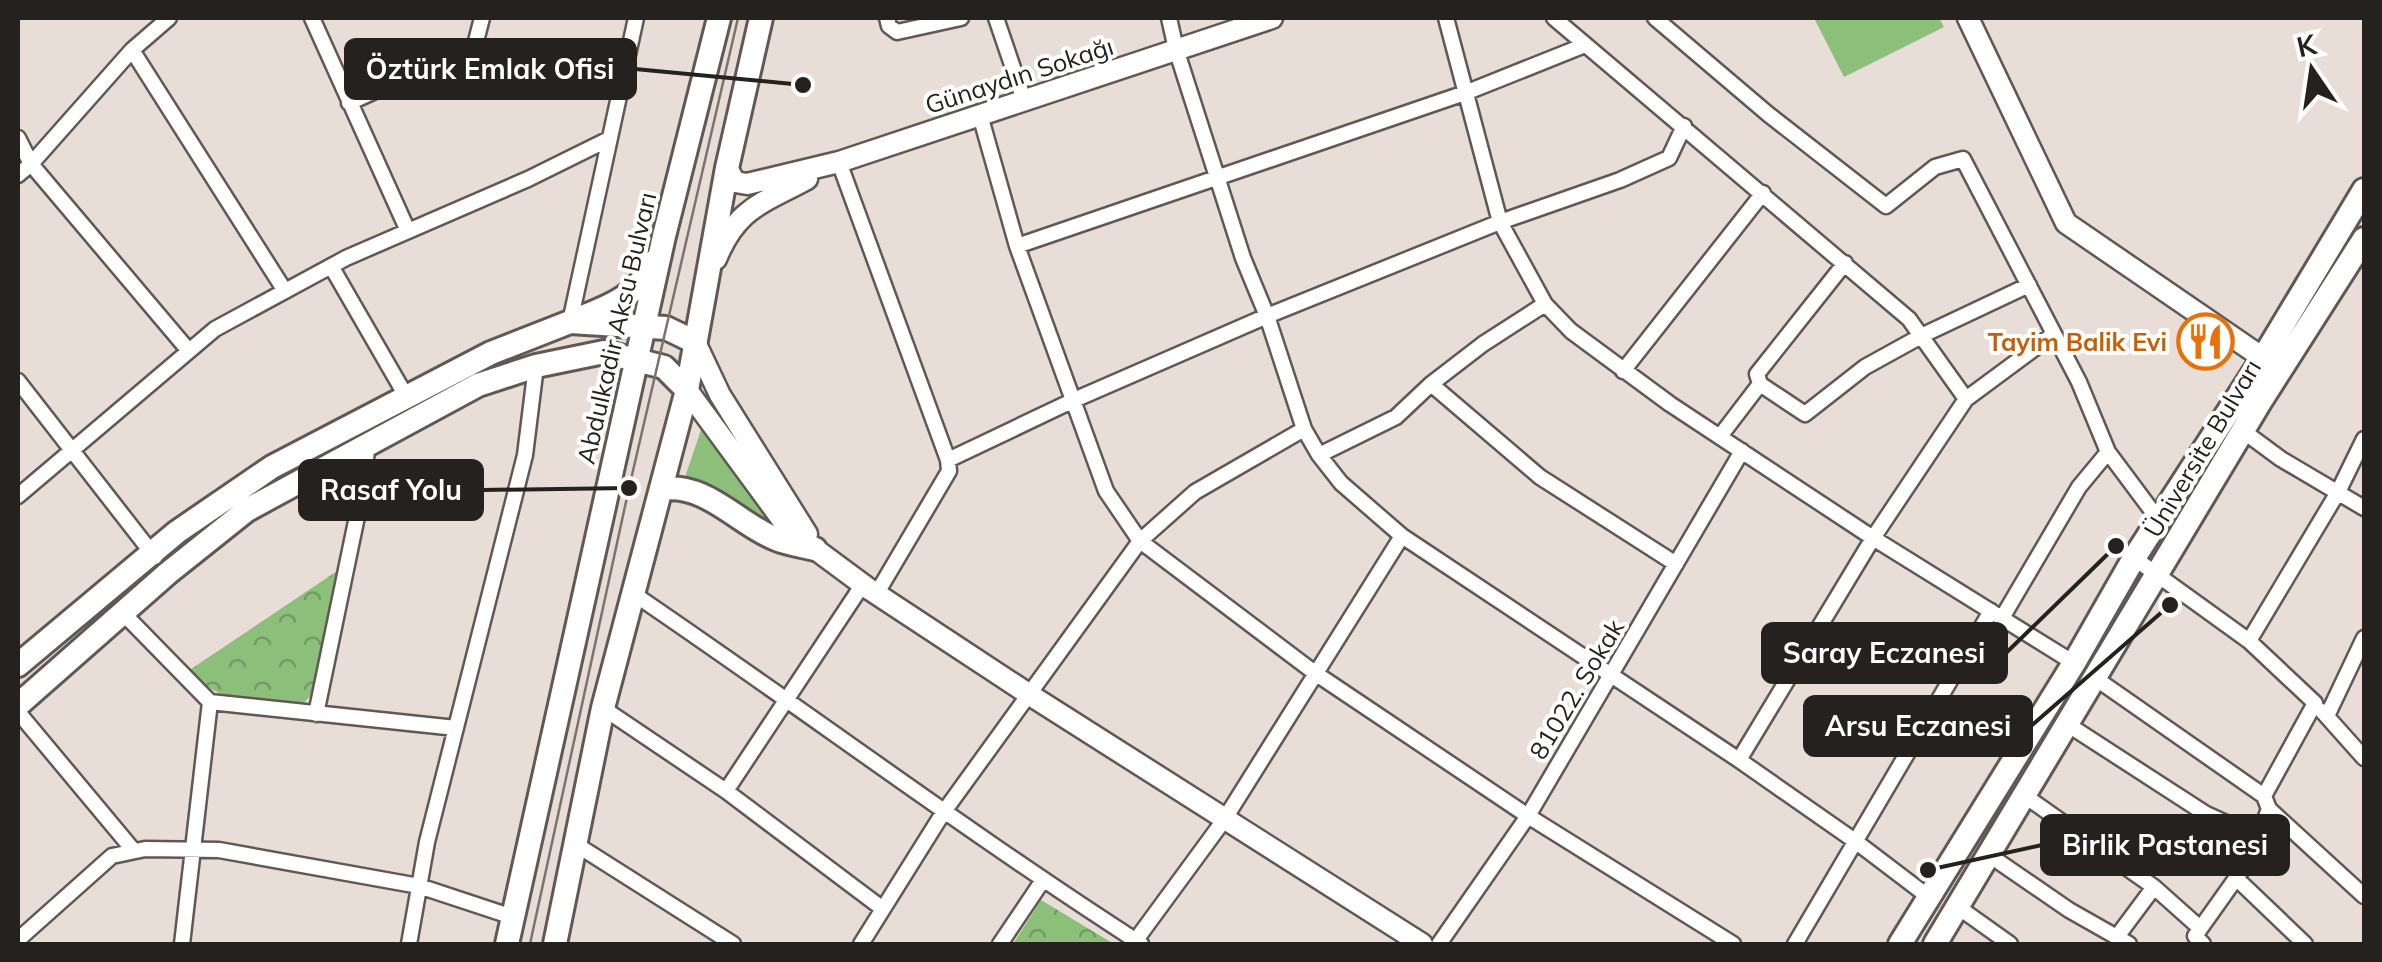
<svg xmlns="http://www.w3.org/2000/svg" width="2382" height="962" viewBox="0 0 2382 962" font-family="Mulish,sans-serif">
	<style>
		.green { fill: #8cc07a }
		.forest { fill: url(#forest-crowns) }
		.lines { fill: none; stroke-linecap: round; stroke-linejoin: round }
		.street-casing { stroke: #615853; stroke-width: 19 }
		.secondary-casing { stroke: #615853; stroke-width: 25 }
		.primary-casing { stroke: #615853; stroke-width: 28 }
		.street { stroke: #fff; stroke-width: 14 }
		.secondary { stroke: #fff; stroke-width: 20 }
		.primary { stroke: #fff; stroke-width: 22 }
		.tram { stroke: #7a736f; stroke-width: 2.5 }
		.labels { text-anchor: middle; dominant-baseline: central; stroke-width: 8; stroke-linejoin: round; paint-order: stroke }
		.street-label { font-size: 25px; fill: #25211e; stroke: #fff }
		.food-label { font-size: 25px; font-weight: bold; fill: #c56008; stroke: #fff; text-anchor: end }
		.leader { fill: none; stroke: #25211e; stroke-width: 4 }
		.callout-dot { fill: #25211e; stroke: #fff; stroke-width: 4 }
		.callout { fill: #25211e; stroke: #25211e; stroke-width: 4 }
		.callout-label { font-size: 28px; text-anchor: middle; font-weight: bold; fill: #fff }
	</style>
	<defs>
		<pattern id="forest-crowns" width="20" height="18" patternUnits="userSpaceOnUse" patternTransform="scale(2.5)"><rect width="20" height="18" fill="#8cc07a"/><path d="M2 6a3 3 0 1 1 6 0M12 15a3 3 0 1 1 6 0" fill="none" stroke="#729c63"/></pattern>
	</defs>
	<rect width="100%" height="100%" fill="#e9ded7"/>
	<path class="green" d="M1814 18H1939L1944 27 1844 77Z
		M702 427 784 535 684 480Z"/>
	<path class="forest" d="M340 569 312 694 302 705C262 701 214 706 191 669Z
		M1041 900 1114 944H1013Z"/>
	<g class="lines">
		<defs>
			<path id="street" d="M169 18 132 50 31 164 189 351
				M312 18 408 231
				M887 18 889 26 897 32 961 18
				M996 18 1024 100
				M1169 18 1176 49 1243 258 1267 316 1304 429 1319 455 1341 483 1402 536 1739 760 1855 841 1930 898
				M1446 18 1500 222 1545 304 1571 331 1670 404 1873 538 2074 663
				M1554 18 1909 319 1966 399
				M1655 18 1768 114 1886 206 1935 167 1963 159 2079 382 2108 452 2158 519
				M132 50 285 291
				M349 103 475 45 482 18
				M980 115 1017 246 1106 491 1140 541 1315 673 1528 816 1733 944
				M18 138 31 164 18 175
				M839 162 948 460 1074 400 1267 316 1500 222 1620 180 1669 158 1684 126
				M1017 246 1465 93 1585 45
				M331 266 406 396
				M570 322 636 18
				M1623 371 1763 193
				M18 381 155 557
				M1431 384 1540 477 1676 564
				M1760 384 1805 414 1865 367 1923 335 2029 285
				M2243 431 2281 459 2364 508
				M1721 435 1760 384 1757 374 1845 263
				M1319 455 1396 417 1431 384 1483 344 1545 304
				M18 496 215 329 346 258 528 179 609 139
				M2134 558 2249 641 2315 703 2264 796 2269 809 2249 860 2195 936 2203 944
				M631 592C802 708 967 832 1141 944
				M877 593 949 471 948 460
				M122 612 210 702 456 728
				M2002 618 2079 487 2108 452
				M2249 641 2338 492 2364 439
				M2095 678 2264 796
				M603 708 726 791 883 909
				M2322 711 2364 758
				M18 712 134 851
				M316 714 365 478 367 445
				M2327 716 2364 638
				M2067 724 2206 814 2259 838
				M1739 760 1873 538 1966 399 2054 334
				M726 791 863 584
				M2025 796 2154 887 2200 928
				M2269 809 2364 896
				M577 845 733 944
				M1989 855 2069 910 2129 944
				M2237 879 2305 944
				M1958 907 2010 944
				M20 938 112 856 145 849 219 850 419 886 513 917
				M2116 938 2154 887
				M182 944 210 702
				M409 944 427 842 525 455 536 366
				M861 944 943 813 1140 541 1195 492 1304 429
				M1000 944 1043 880
				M1133 944 1224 820 1402 536
				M1439 944 1528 816 1742 451
				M1795 944 1991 611"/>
			<path id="secondary" d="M1968 18 2066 223 2263 358
				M727 168 735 182 747 184 839 162 1272 18
				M716 259C737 208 761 204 807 179
				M695 342 720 395 807 534
				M687 390 786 525 815 549 869 589 1030 695 1422 944"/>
			<path id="primary" d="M582 317C613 305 639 294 653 262
				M661 489C706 482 738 524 776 539 788 544 803 546 815 549
				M18 665 177 532 272 467 491 353 570 322 666 328 695 342
				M18 705 168 573 247 510 478 385 536 366 604 352 664 367 687 390
				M507 944 664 236 719 18
				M555 944 603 708 687 390 727 168 761 18
				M1900 944 2074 663 2134 558 2263 358 2364 190
				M1935 944 2260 402 2364 239"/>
		</defs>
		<use href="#street" class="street-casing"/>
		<use href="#secondary" class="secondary-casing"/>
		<use href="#primary" class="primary-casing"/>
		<use href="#street" class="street"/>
		<use href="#secondary" class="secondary"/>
		<use href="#primary" class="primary"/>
		<path class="tram" d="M530 944 629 488 738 18"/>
	</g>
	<defs>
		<symbol id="restaurant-ring" viewBox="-11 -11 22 22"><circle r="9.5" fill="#fff" stroke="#e8710a" stroke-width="1.5"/><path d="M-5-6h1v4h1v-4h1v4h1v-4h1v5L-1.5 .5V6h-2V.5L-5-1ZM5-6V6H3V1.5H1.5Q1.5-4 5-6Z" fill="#e8710a"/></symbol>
	</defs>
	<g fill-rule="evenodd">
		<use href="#restaurant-ring" x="2174" y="310" width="63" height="63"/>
	</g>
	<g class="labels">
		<g class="street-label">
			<text transform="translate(1019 75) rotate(-18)">Günaydın Sokağı</text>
			<text transform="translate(616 328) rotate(-77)">Abdulkadir Aksu Bulvarı</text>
			<text transform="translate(2202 448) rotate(-59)">Üniversite Bulvarı</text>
			<text transform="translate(1576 689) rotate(-59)">81022. Sokak</text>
		</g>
		<g class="food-label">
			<text x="2167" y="341">Tayim Balik Evi</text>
		</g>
	</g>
	<path class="leader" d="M803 85L635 69M629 488L482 490M2116 546L2006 653M2170 605L2031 726M1928 870L2042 845"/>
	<g class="callout-dot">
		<circle cx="803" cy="85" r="10"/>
		<circle cx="629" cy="488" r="10"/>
		<circle cx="2116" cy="546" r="10"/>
		<circle cx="2170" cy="605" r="10"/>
		<circle cx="1928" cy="870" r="10"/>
	</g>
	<g class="callout">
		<rect x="346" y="40" width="289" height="58" rx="10"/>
		<rect x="300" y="461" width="182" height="58" rx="10"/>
		<rect x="1763" y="624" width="243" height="58" rx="10"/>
		<rect x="1805" y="697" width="226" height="58" rx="10"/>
		<rect x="2042" y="816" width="246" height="58" rx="10"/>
	</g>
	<g class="callout-label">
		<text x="490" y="79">Öztürk Emlak Ofisi</text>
		<text x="391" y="500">Rasaf Yolu</text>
		<text x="1884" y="663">Saray Eczanesi</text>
		<text x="1918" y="736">Arsu Eczanesi</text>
		<text x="2165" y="855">Birlik Pastanesi</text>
	</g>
	<rect width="2382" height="962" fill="none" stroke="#25211e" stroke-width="40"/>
	<g transform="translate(2312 70) rotate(347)" stroke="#ffffff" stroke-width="8" paint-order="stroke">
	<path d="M0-8L18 38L0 25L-18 38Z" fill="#25211e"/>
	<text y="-15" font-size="28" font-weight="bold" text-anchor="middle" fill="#25211e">K</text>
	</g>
</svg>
